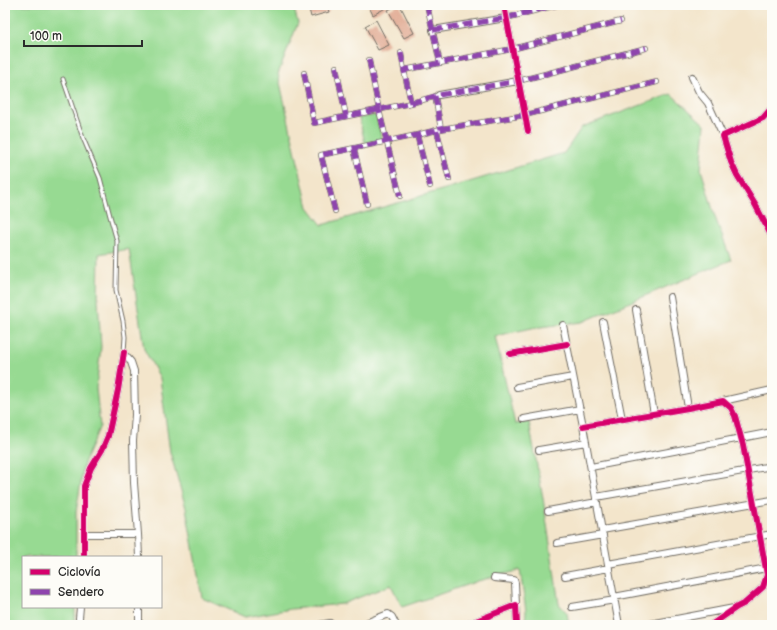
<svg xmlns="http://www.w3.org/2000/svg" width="777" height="630" viewBox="0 0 777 630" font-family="'Balsamiq Sans',sans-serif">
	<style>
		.green { fill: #97da92; stroke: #61825e }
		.building { fill: #e0a890 }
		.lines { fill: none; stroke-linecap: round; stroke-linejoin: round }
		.service-casing { stroke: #716c63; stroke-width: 5 }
		.pedestrian-casing { stroke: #716c63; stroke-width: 6 }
		.minor-casing { stroke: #716c63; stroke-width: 8 }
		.service { stroke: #fff; stroke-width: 3 }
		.pedestrian { stroke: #fff; stroke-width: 4.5 }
		.minor { stroke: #fff; stroke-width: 6 }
		.quiet { stroke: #8e44ad; stroke-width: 5; stroke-dasharray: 10 5; stroke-linecap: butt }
		.cycleway-casing { stroke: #fdfcf7; stroke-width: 8 }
		.cycleway { stroke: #d6006c; stroke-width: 6 }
	</style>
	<rect width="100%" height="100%" fill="#fdfcf7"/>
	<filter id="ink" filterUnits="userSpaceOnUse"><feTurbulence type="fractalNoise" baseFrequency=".025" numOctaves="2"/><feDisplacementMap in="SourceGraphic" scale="8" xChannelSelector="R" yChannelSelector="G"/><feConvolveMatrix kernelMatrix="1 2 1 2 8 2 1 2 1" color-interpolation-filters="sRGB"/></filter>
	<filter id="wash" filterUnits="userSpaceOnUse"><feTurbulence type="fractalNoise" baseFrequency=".012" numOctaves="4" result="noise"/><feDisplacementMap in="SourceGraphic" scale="16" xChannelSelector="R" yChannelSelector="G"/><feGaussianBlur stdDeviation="0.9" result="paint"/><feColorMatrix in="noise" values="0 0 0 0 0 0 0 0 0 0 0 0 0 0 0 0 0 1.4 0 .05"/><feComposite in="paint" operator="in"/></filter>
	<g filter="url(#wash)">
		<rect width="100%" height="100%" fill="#f3e5cb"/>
		<path class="green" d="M5 5H293L298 23 278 74 308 207 322 225 469 182 564 153 582 127 671 94 705 125 701 169 715 217 731 260 582 322 532 328 495 336 515 424 529 422 543 498 559 604 567 613 569 625H525L526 611 520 570 478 581 402 607 391 585 342 604 291 609 245 617 202 598 186 508 170 452 160 378 144 349 129 249 99 254 98 300 101 347 96 388 100 426 84 463 76 512V557H23V607H75V625H5Z
			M376 115 382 140 365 143 359 118Z"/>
		<g id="blocks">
			<path class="building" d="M308 5H327L329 12 311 17Z
				M368 5H391L373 15Z
				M398 5H400L414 33 404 38 388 10Z
				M376 20 389 45 378 50 365 26Z"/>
		</g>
	</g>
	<g filter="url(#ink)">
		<use href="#blocks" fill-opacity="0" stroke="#716c63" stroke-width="1"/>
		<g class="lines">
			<defs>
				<path id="service" d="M63 79 83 138 100 178 110 216 117 241 116 290 123 321 125 337 124 352"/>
				<path id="pedestrian" d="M427 5 440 63
					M506 18 557 5
					M401 53 404 70
					M369 60 379 110 400 196
					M336 67 346 116
					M304 73 314 123 411 103 404 70 512 49 621 21
					M518 81 646 48
					M435 96 441 129
					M411 103 437 96
					M437 131 449 179
					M417 135 430 186
					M354 149 367 204
					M335 211 321 155 417 135 441 129 525 115 657 82"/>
				<path id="minor" d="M504 5 528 131
					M433 30 506 18
					M692 77 699 92 708 103 723 136
					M439 95 518 81
					M772 110 769 111 763 118 723 136 731 162 737 175 756 206 772 237
					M670 297 688 408
					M636 310 654 414
					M603 322 622 419
					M563 325 583 426 619 625
					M124 354 131 362 134 371 135 415 133 441 134 483 138 534 139 557
					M510 354 567 344
					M517 387 573 377
					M723 401 772 390
					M524 419 580 409
					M583 426 688 408 723 401 731 408 735 416 743 445 767 575 763 587 745 603 737 607 711 625
					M539 450 586 442
					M591 467 772 432
					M596 497 772 466
					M548 511 597 502
					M602 530 772 500
					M84 534H138
					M557 543 603 535
					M84 557V486L91 468 102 450 108 436 118 390 124 352
					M608 564 772 534
					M565 576 609 568
					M494 578 514 580 515 583 516 605
					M614 597 772 567
					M139 607V625
					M572 607 615 600
					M80 625 79 618 80 607
					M319 625 330 623 332 625
					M361 625 388 614 392 617 396 625
					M466 625 516 605 517 625
					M645 625 734 608"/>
			</defs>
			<use href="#service" class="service-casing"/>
			<use href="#pedestrian" class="pedestrian-casing"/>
			<use href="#minor" class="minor-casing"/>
			<use href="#service" class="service"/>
			<use href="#pedestrian" class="pedestrian"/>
			<use href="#minor" class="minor"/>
			<path class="quiet" d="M427 5 440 63
				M433 30 506 18 557 5
				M401 53 404 70
				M369 60 379 110 400 196
				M336 67 346 116
				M304 73 314 123 411 103 404 70 512 49 621 21
				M435 96 441 129
				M411 103 439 95 518 81 646 48
				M437 131 449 179
				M417 135 430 186
				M354 149 367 204
				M335 211 321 155 417 135 441 129 525 115 657 82"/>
			<defs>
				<path id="cycleway" d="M504 5 528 131
					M772 110 769 111 763 118 723 136 731 162 737 175 756 206 772 237
					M510 354 567 344
					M583 426 688 408 723 401 731 408 735 416 743 445 767 575 763 587 745 603 737 607 711 625
					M84 557V486L91 468 102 450 108 436 118 390 124 352
					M466 625 516 605 517 625"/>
			</defs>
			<use href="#cycleway" class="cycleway-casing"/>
			<use href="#cycleway" class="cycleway"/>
		</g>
	</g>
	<rect width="777" height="630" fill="none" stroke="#fdfcf7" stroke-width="20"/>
	<rect x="22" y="556" width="140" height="52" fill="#fdfcf7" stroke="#a9a8a5"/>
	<rect x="30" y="569" width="20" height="6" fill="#d6006c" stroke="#a9a8a5"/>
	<text x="58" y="576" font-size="12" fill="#2b2b2b">Ciclovía</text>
	<rect x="30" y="589" width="20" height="6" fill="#8e44ad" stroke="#a9a8a5"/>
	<text x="58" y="596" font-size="12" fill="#2b2b2b">Sendero</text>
	<path d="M24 40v6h118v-6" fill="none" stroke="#2b2b2b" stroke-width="2"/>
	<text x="30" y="40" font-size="12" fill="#2b2b2b" stroke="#fdfcf7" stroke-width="3" paint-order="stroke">100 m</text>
</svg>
